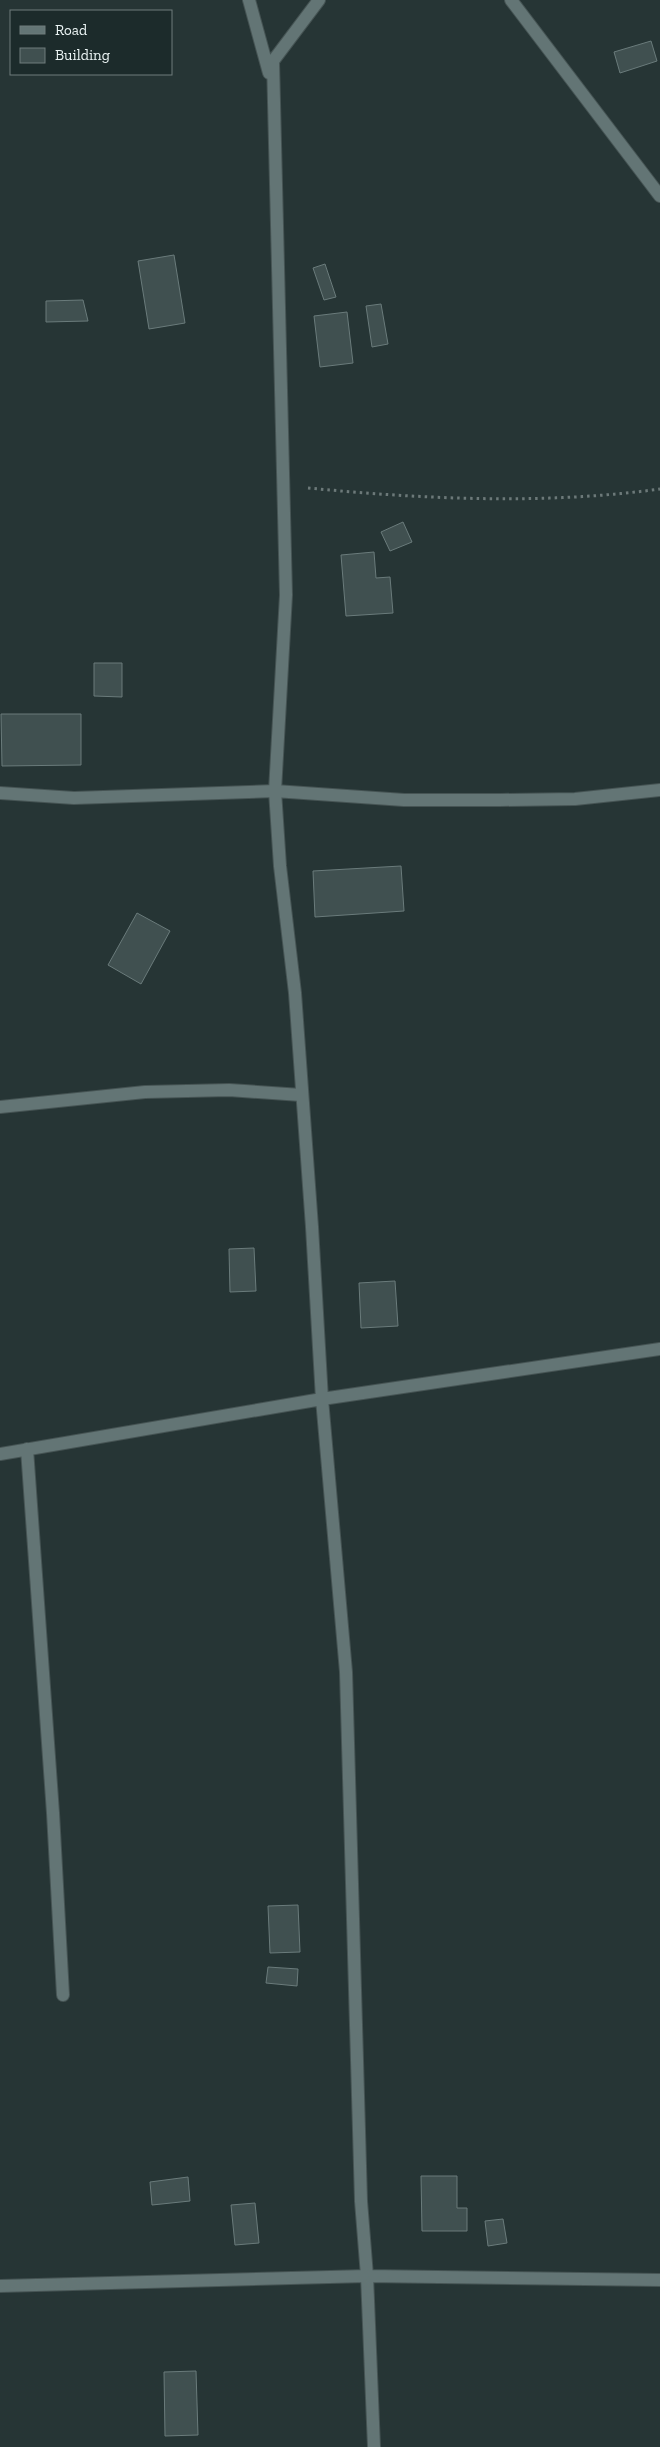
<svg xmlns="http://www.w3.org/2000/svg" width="660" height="2447" viewBox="0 0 660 2447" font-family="'Zilla Slab',serif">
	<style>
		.building { fill: #405050; stroke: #6a7b7b }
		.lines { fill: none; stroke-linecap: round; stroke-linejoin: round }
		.street-casing { stroke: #465454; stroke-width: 14 }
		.path { stroke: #6c7979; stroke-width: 3; stroke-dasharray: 2.5 4; stroke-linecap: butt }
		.street { stroke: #637575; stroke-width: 12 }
	</style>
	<rect width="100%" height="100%" fill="#263535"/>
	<path class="building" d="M651 41 657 61 620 73 614 52Z
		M174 255 185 323 149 329 138 261Z
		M325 264 336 297 324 300 313 268Z
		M83 300 88 321 46 322V301Z
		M381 304 388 344 372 347 366 306Z
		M347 312 353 363 320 367 314 316Z
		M403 522 412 542 390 551 381 532Z
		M374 552 376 578 390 577 393 613 346 616 341 555Z
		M94 663H122V697L94 696Z
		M1 714H81V765L2 766Z
		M401 866 404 911 315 917 313 871Z
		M137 913 170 931 141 984 108 965Z
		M254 1248 256 1291 230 1292 229 1249Z
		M395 1281 398 1326 361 1328 359 1283Z
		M298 1905 300 1952 270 1953 268 1906Z
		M268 1967 298 1969 297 1986 266 1983Z
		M421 2176H457V2208H467V2231H422Z
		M188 2177 190 2201 152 2205 150 2182Z
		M255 2203 259 2243 235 2245 231 2205Z
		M503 2219 507 2243 488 2246 485 2221Z
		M196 2371 198 2435 165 2436 164 2372Z"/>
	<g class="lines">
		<defs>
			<path id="street" d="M249 0 269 73
				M319 0 273 61 286 595 275 791 280 866 295 993 312 1227 322 1399 346 1672 361 2201 367 2276 374 2447
				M511 0 660 196
				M0 793 74 798 275 791 404 800H500L575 799 660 790
				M0 1107 145 1092 229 1090 301 1095
				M27 1449 53 1813 63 1995
				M0 1454 322 1399 660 1349
				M0 2286 367 2276 660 2280"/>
		</defs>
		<use href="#street" class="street-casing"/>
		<path class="path" d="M308 488C424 499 543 505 660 489"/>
		<use href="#street" class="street"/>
	</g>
	<rect x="10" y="10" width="162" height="65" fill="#1c2b2b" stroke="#6f7c7c"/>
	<rect x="20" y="26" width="25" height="8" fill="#637575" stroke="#6f7c7c"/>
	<text x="55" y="35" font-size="15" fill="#ecf5f5">Road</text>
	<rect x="20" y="48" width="25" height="15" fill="#405050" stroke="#6f7c7c"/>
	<text x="55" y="60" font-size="15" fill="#ecf5f5">Building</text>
</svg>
